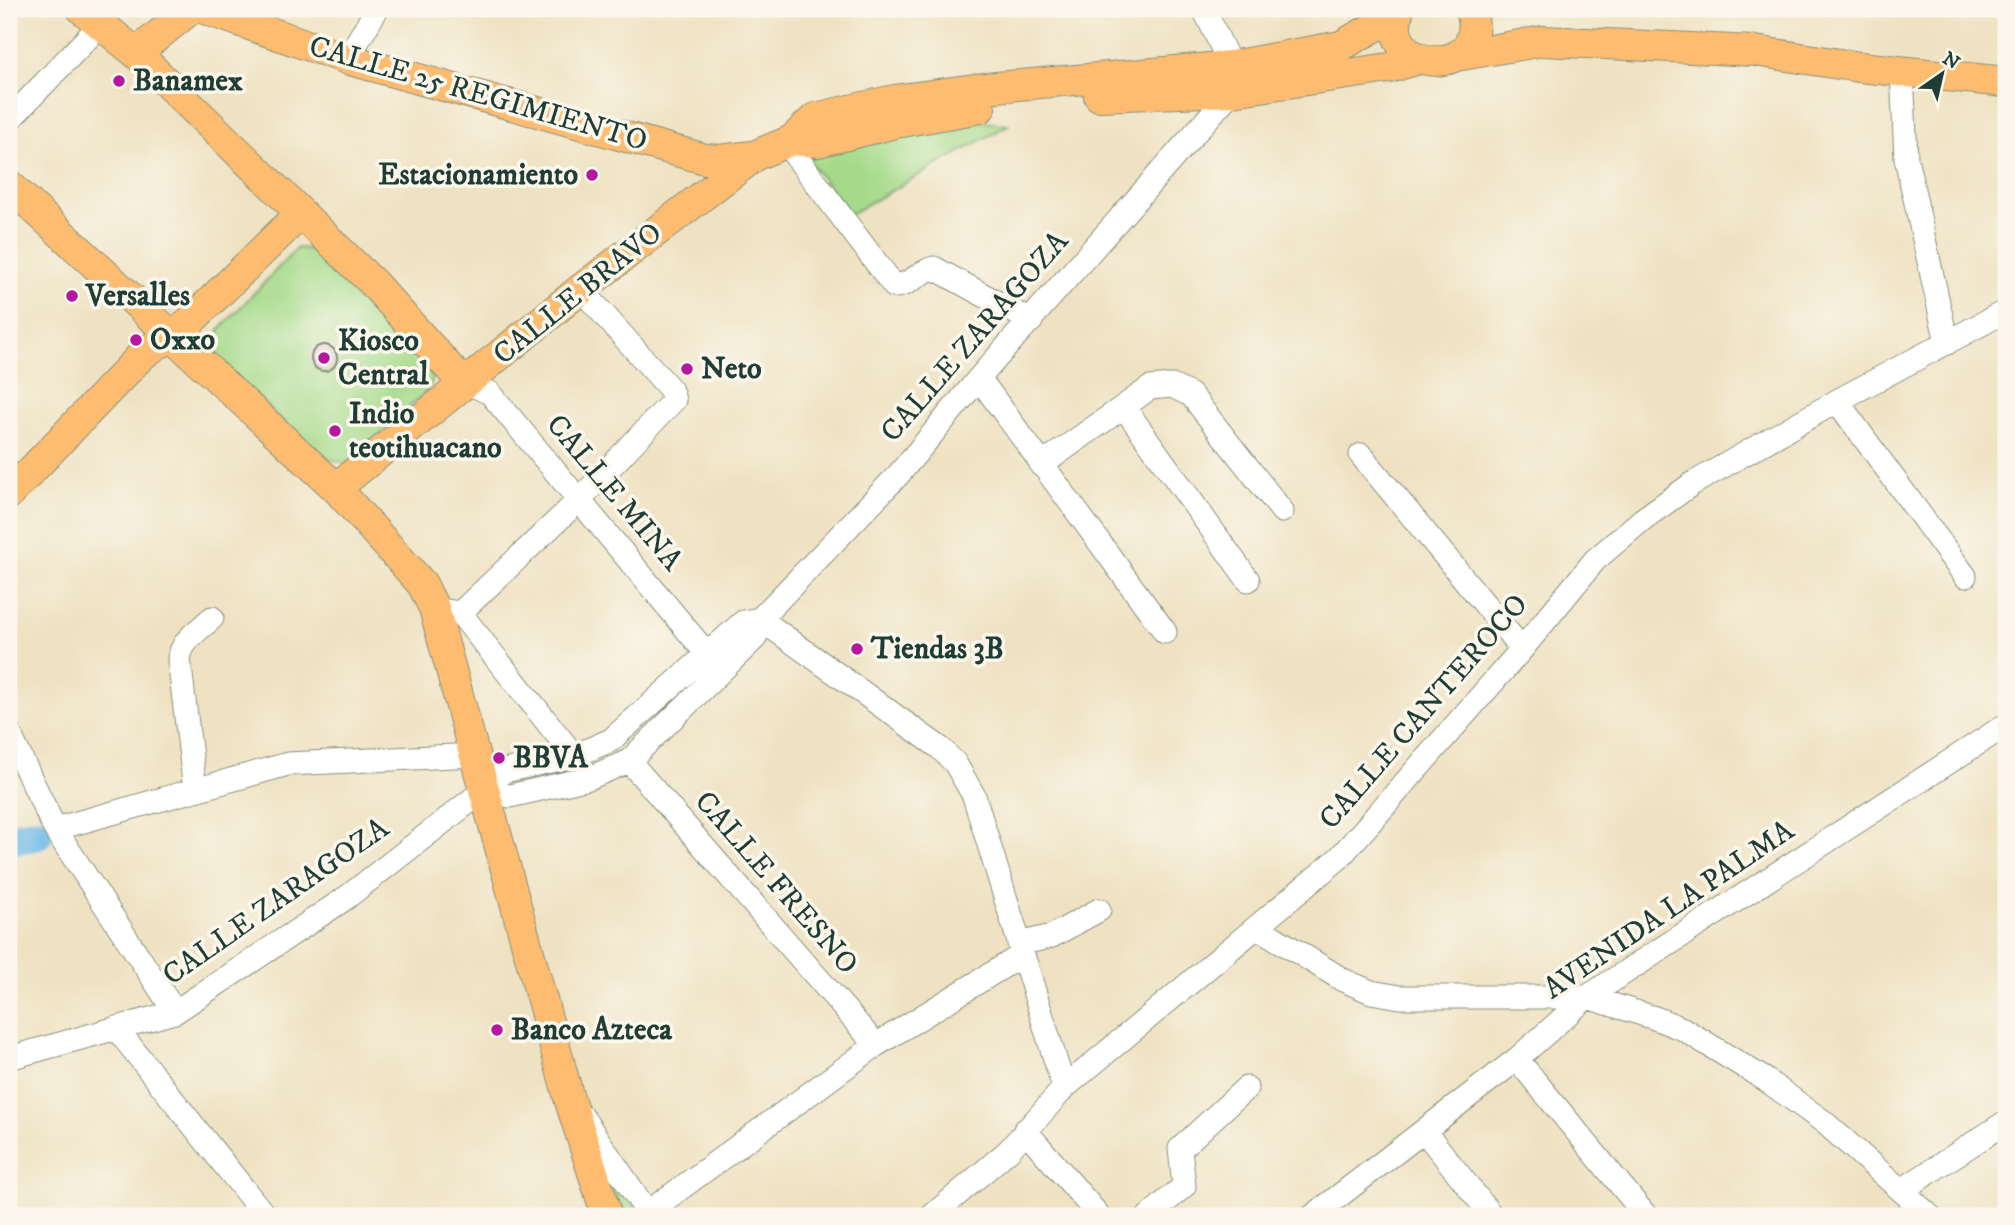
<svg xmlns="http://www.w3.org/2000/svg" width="2015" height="1225" viewBox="0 0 2015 1225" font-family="'IM FELL DW Pica',serif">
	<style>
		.green { fill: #a5da8a; stroke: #628c5f; stroke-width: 2 }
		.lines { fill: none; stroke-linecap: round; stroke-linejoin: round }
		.river { stroke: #6cb8e5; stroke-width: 33 }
		.building { fill: #e5acd1 }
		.minor-casing { stroke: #87907b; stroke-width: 25 }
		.major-casing { stroke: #87907b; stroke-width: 32 }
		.minor { stroke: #fff; stroke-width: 23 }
		.major { stroke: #fdbc70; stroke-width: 30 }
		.poi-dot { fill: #b5179e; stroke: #fbf7ec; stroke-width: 2.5 }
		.labels { text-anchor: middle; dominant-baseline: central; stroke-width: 7; stroke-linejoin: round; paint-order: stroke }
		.poi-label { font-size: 30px; font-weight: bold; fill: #1f3d34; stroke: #fbf7ec; text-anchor: start }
		.street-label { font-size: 30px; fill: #1f3d34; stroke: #fbf7ec }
	</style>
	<rect width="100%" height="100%" fill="#fbf7ec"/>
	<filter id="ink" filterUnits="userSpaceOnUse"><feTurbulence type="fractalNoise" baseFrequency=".0143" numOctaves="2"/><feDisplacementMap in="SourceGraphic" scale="14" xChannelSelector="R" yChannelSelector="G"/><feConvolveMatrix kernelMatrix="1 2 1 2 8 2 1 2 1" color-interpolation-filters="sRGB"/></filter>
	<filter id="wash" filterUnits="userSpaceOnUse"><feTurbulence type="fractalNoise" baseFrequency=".00686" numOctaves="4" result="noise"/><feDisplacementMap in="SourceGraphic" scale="28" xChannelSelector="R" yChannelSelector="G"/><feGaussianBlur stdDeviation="1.57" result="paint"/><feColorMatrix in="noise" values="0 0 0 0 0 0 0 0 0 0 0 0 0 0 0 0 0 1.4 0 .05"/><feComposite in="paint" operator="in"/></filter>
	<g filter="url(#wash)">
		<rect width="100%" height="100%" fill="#efe2c2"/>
		<path class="green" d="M979 121 1008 125 850 214 807 159 836 150Z
			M297 248 308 249 319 257 423 353C433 366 437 377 427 391L355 458 345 463 324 458 218 361 214 347 219 330Z
			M607 1169 642 1216H622Z"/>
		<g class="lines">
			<path class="river" d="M9 839 36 834"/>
		</g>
		<g id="blocks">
			<path class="building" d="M311 358a13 13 0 1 1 26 0a13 13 0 1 1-26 0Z"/>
		</g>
	</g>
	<g filter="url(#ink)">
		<use href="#blocks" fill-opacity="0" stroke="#87907b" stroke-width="2"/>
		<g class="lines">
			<defs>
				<path id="minor" d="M347 59 377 9
					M1902 71 1906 158 1947 343
					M9 120 101 24
					M785 142 894 286C909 287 919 271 934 268L1031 321
					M979 378 1165 632
					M464 384 477 387 490 393 707 654
					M1837 401 1965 576
					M1124 407 1248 580
					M1361 455 1522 649
					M1041 465 1150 388 1172 386 1191 395 1282 511
					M447 611 460 613 574 756
					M460 613 579 500 674 400 671 390 581 289
					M760 619 940 748 955 763 974 796 1064 1088
					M9 733 55 829 175 1012
					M629 761 876 1045
					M195 790 179 659C181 641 199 630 212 618
					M484 790 510 796 589 778 629 761 755 638 760 619 899 474 979 378 1232 91 1231 66 1204 9
					M55 829 288 764 475 755
					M1257 927 1343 980 1371 992 1400 997H1587L1655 1018 1683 1029 1766 1080 1824 1122 1930 1216
					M1019 944 1052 936 1099 910
					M116 1028 265 1216
					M9 1058 175 1012 346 898 484 790 504 771 574 756 611 740 743 622 760 619
					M1517 1059 1646 1216
					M581 1115 650 1216
					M1025 1130 1099 1216
					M1425 1132 1492 1216
					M1902 1190 2006 1122
					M647 1213 876 1045 1022 955
					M932 1216 1008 1151 1064 1088 1339 858 1522 649 1595 560 1643 519 1692 484 1837 401 2006 311
					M1149 1216 1184 1186 1180 1149 1246 1088
					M1313 1216 1517 1059 1587 997 2006 725"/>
				<path id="major" d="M82 9 136 53 373 283 464 384
					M204 9 347 59 705 159 720 160 752 156
					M1399 9C1376 75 1492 81 1471 9
					M136 53 191 9
					M1456 56 1543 41 1755 51 1859 67 2006 82
					M1099 96 1232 91 1389 68 1419 59
					M792 140 818 142 896 123 980 108
					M9 185 336 488 422 584 434 608 569 1098 607 1216
					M336 488 581 289 756 155 792 140 815 118 894 100 974 89 1231 66 1341 46 1376 26 1396 9
					M9 494 141 356 157 344 173 338 300 214"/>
			</defs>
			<use href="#minor" class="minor-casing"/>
			<use href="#major" class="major-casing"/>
			<use href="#minor" class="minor"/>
			<use href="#major" class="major"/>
		</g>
	</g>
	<g class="poi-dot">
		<circle cx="119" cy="81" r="7"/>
		<circle cx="592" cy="175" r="7"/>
		<circle cx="72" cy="296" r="7"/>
		<circle cx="136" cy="340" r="7"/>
		<circle cx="324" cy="358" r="7"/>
		<circle cx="687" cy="369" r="7"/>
		<circle cx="335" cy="431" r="7"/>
		<circle cx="857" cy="649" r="7"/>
		<circle cx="499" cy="758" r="7"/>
		<circle cx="497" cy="1030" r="7"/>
	</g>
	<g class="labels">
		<g class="poi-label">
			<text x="133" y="81">Banamex</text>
			<text x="578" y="175" text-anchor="end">Estacionamiento</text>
			<text x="86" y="296">Versalles</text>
			<text x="150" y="340">Oxxo</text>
			<text x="338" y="341">Kiosco<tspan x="338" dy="34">Central</tspan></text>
			<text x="701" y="369">Neto</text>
			<text x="349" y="414">Indio<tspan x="349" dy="34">teotihuacano</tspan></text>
			<text x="871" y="649">Tiendas 3B</text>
			<text x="513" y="758">BBVA</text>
			<text x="511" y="1030">Banco Azteca</text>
		</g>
		<g class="street-label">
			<text transform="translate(478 94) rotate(16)">CALLE 25 REGIMIENTO</text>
			<text transform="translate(578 294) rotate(-39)">CALLE BRAVO</text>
			<text transform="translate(975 337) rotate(-49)">CALLE ZARAGOZA</text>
			<text transform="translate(614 493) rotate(50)">CALLE MINA</text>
			<text transform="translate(1424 712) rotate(-49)">CALLE CANTEROCO</text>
			<text transform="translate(776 883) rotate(49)">CALLE FRESNO</text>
			<text transform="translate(276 902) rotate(-35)">CALLE ZARAGOZA</text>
			<text transform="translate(1669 910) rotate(-34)">AVENIDA LA PALMA</text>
		</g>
	</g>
	<rect width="2015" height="1225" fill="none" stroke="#fbf7ec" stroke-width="35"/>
	<g transform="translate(1942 74) rotate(34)" stroke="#fbf7ec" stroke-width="5" paint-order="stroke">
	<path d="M0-5L12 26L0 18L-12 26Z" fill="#1f3d34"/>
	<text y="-10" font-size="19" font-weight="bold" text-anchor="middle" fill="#1f3d34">N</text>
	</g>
</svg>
